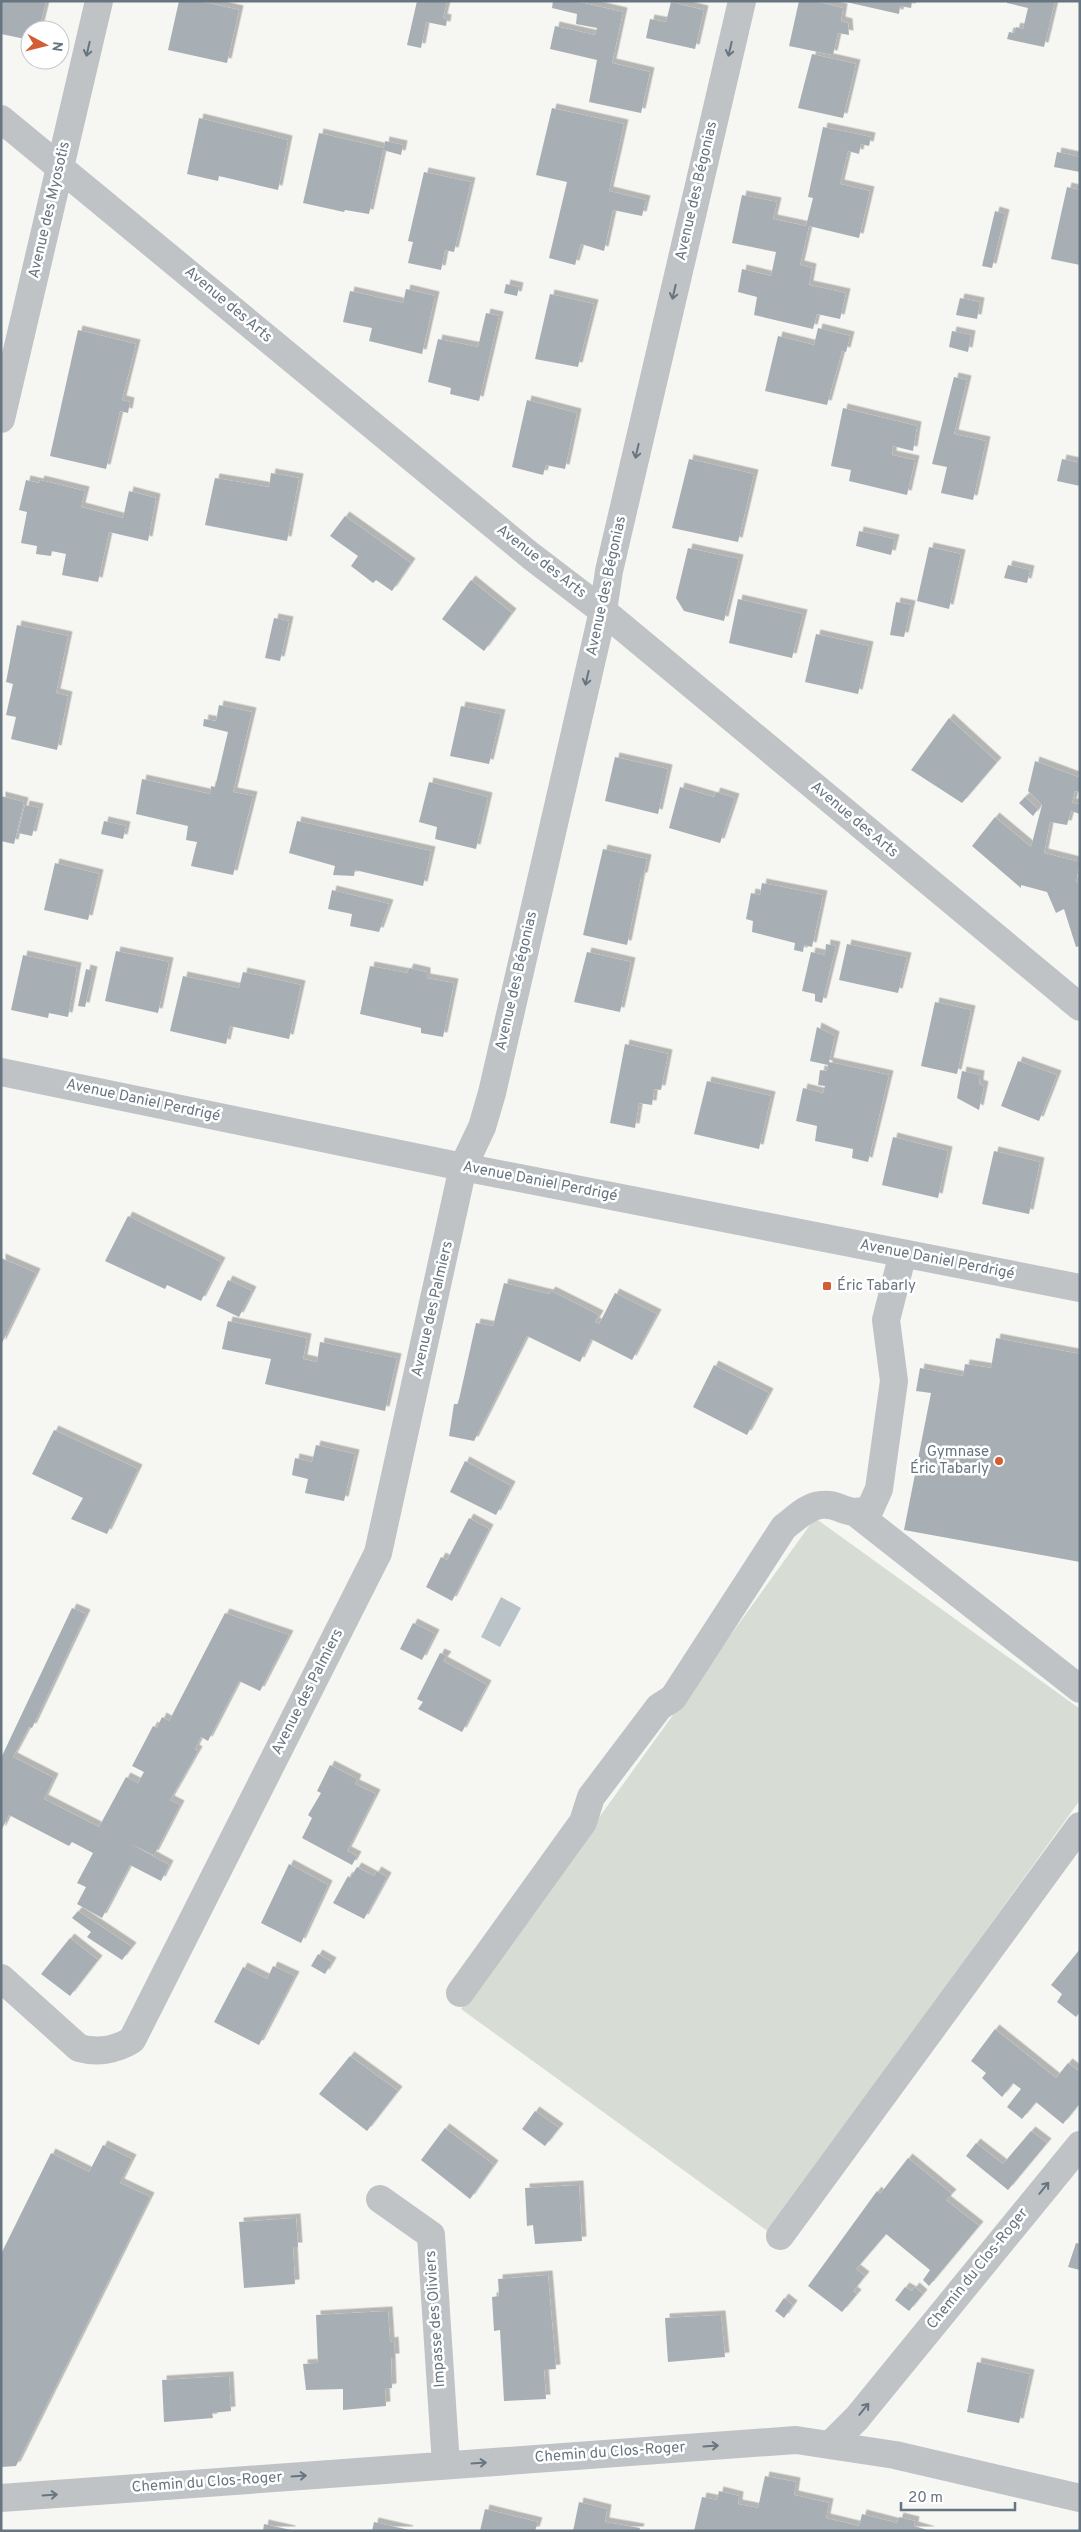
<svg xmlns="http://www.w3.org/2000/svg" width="1081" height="2532" viewBox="0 0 1081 2532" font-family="Overpass,sans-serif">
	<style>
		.green { fill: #d7dcd4 }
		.water { fill: #bac3c8 }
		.building { fill: #a8afb4; filter: url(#shadow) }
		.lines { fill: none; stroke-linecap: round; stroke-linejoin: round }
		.minor { stroke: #bfc3c6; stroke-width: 28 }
		.oneway { stroke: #677581 }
		.poi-dot { fill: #d35e35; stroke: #fff; stroke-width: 2 }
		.labels { text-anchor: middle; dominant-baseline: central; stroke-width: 5; stroke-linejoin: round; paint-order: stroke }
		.street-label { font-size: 15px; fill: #677581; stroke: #fff }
		.poi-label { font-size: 15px; fill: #677581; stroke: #fff; text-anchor: start }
	</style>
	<defs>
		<filter id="shadow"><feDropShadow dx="4.5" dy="-4.5" stdDeviation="0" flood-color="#0004"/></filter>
	</defs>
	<rect width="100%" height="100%" fill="#f6f6f3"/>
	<path class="green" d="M815 1518 1080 1709V1800L769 2232 461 2009Z"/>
	<path class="water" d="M501 1597 521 1608 500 1647 481 1637Z"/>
	<path class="building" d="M2 1H46L39 30H30V40L1 34Z
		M179 1H200L239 10 227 63 168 50Z
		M417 1H447L443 18 447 19 446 26 426 22 421 48 407 45Z
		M553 1H575L623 12 612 63 650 72 641 113 589 102 597 60 550 49 555 26 595 35 597 28 576 24 577 14 552 8Z
		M799 1H815L843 8 841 21 848 23 849 35 838 33 833 55 789 46Z
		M1007 1H1055L1044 47 1007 39 1009 32 1014 33 1016 27 1023 29 1028 8 1007 3Z
		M671 2 704 10 695 49 646 38 650 19 666 22Z
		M846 2V1L912 2 911 8 900 6 899 14Z
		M812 54 856 64 843 118 798 108Z
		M552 108 624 124 609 191 646 200 642 216 613 210 604 251 581 244 575 265 549 258 567 182 536 175Z
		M199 118 288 140 278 190 219 176 218 181 187 174Z
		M823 127 871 137 869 146 861 144 859 154 848 151 840 184 870 191 859 238 809 226 800 265 812 268 809 285 846 293 840 319 817 314 813 329 754 315 757 297 738 292 742 269 771 276 776 252 732 243 742 195 777 202 773 219 806 226 813 198 808 197Z
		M319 133 384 148 385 141 403 145 401 155 383 150 369 214 345 210 344 212 303 203Z
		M1057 152 1080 157V172L1054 167Z
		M424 172 471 182 454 252 445 250 441 270 408 263 413 242 408 241Z
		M1067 187 1080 190V265L1051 259Z
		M995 211 1005 214 992 268 982 266Z
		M506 284 519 287 517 296 504 293Z
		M406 289 435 296 422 354 369 341 372 328 343 322 350 291 403 303Z
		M550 294 594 304 578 367 535 359Z
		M960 298 980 302 977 319 956 315Z
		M486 313 499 316 479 401 450 394 451 388 428 382 438 339 478 347Z
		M818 328 850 336 846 352 842 351 827 405 765 391 778 336 814 345Z
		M78 330 136 344 122 400 130 402 128 413 120 411 106 469 50 456Z
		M952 331 971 335 968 352 949 347Z
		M954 377 967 380 954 434 986 441 973 500 941 493 947 467 932 464Z
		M527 400 577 413 565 469 546 465 543 475 512 467Z
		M843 408 917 426 913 451 893 446 892 455 915 460 907 495 849 481 851 470 831 466Z
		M689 459 754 474 738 542 672 528Z
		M1062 459 1080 463V486L1057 481Z
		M271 473 299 478 287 541 205 525 215 478 269 487Z
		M26 480 39 483 40 480 85 491 81 507 123 518 129 491 156 498 148 541 109 532 98 582 62 575 66 554 52 551 51 556 36 554 37 546 21 543 27 512 19 510Z
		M345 516 411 563 392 591 376 580 373 583 351 566 358 556 330 536Z
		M859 531 895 539 891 555 856 546Z
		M929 547 961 554 949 609 917 601Z
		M688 548 739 559 724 621 684 611 676 598Z
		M1008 565 1030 570 1027 583 1004 578Z
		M471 580 512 613 484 651 442 619Z
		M738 599 803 614 792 658 729 643Z
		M896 602 911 605 904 637 890 635Z
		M274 618 289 621 280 661 265 658Z
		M17 625 68 636 56 693 68 696 57 750 11 739 16 717 6 715 13 684 6 682Z
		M816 634 869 646 858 694 805 682Z
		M219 705 252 712 233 792 253 796 233 875 191 866 197 842 186 840 188 826 136 814 142 779 210 794 211 786 215 787 228 732 203 726 204 719 216 721Z
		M461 706 501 714 489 764 450 756Z
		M949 718 997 762 962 803 911 770Z
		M615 757 668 769 658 814 605 801Z
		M1035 761 1078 777 1080 772V792L1075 791 1072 803 1080 804V814L1071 811 1067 825 1050 822 1044 853 1080 862 1076 882 1080 883V946L1076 947 1064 909 1056 913 1047 892 1021 885V888L972 846 995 817 1031 847 1042 805 1028 791Z
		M429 782 488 797 476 849 435 839 437 827 419 822Z
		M680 787 714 797 716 792 735 798 720 843 669 828Z
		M1 796 24 802 14 844 1 841Z
		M1025 797 1038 809 1033 816 1019 803Z
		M25 805 39 808 32 836 18 833Z
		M104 821 126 826 123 839 101 834Z
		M297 821 431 851 423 886 355 870 354 876 333 875 335 866 289 853Z
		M603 849 647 859 643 877H641L627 945 583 935Z
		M55 863 99 874 88 920 44 910Z
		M762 883 823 895 812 947 804 945 803 952 794 950 795 943 752 932 753 921 746 919 751 893 760 895Z
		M332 890 389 904 379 932 350 926 352 914 328 909Z
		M826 944 836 946 822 1003 815 1001V994L802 991 811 952 825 955Z
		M847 944 907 957 898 993 839 980Z
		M116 951 169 962 158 1013 105 1001Z
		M587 952 631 962 620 1012 574 1002Z
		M23 955 77 967 68 1017 49 1013 48 1018 11 1010Z
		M370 966 407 973 409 968 426 972V978L454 983 443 1037 421 1033V1028L360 1014Z
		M86 969 93 971 85 1007 78 1006Z
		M243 972 301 985 289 1039 230 1026 226 1044 170 1031 183 976 239 988Z
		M935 1002 971 1010 957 1074 921 1066Z
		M817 1027 835 1036 829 1062 889 1075 868 1162 852 1158 853 1149 815 1141 817 1126 796 1121 803 1088 823 1093 825 1086 818 1085 820 1070 827 1071 828 1065 810 1061Z
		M625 1044 668 1054 661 1090 654 1089 652 1105 639 1103 635 1128 610 1123Z
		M1018 1061 1057 1075 1039 1121 1001 1106Z
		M962 1071 980 1075 979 1084 984 1086 979 1110 957 1098Z
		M707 1081 771 1096 759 1149 694 1134Z
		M893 1137 948 1151 938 1198 882 1185Z
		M994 1151 1040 1162 1029 1214 982 1204Z
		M128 1216 221 1262 201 1301 167 1285 165 1289 105 1261Z
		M1 1258 36 1273 1 1345Z
		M228 1280 252 1291 239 1317 216 1306Z
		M504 1283 549 1294 551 1291 599 1315 595 1322 599 1324 615 1293 657 1314 632 1360 591 1339 580 1362 527 1336 474 1441 449 1436 454 1404H458L476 1323 493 1326Z
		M228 1321 307 1338 303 1359 317 1362 320 1342 397 1358 385 1411 265 1384 271 1359 222 1349Z
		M996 1338 1080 1354V1562L904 1530 931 1393 916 1391 920 1368 963 1376 965 1364 991 1368Z
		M714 1365 769 1393 747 1435 693 1407Z
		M54 1430 138 1469 107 1534 71 1519 83 1498 32 1474Z
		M316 1445 355 1454 344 1501 305 1493 308 1479 292 1475 295 1458 312 1462Z
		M465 1461 511 1486 496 1515 450 1492Z
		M469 1518 489 1529 452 1601 426 1587 441 1557 447 1560Z
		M72 1608 86 1614 32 1728 29 1727 13 1757 54 1778 44 1799 99 1827 126 1777 138 1783 144 1772 132 1766 153 1726 157 1728 162 1717 169 1721 225 1613 289 1635 260 1691 239 1681 208 1741 201 1737 195 1749 198 1751 170 1800 180 1805 154 1855 131 1844 169 1865 161 1881 130 1865 102 1918 77 1904 86 1887 77 1883 93 1853 72 1842 69 1846 9 1815 1 1831V1758Z
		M413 1623 435 1634 422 1660 400 1649Z
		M440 1653 447 1656 443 1661 487 1685 462 1732 418 1709 423 1702 417 1699Z
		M330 1765 357 1779 355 1784 376 1794 347 1851 357 1856 352 1865 302 1838 312 1818 308 1815 321 1793 317 1791Z
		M289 1864 328 1885 301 1943 261 1923Z
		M357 1867 374 1876 377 1871 387 1877 364 1919 333 1903 348 1876 350 1878Z
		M78 1911 132 1947 122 1960 87 1937 91 1932 72 1918Z
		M70 1938 98 1960 70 1996 41 1974Z
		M1080 1949V2012L1076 2017 1057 2002 1062 1994 1051 1985Z
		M318 1954 332 1962 325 1974 311 1966Z
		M273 1966 295 1976 259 2045 214 2022 243 1967 267 1979Z
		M995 2029 1056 2078 1068 2063 1080 2072V2103L1063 2124 1036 2102 1022 2119 1007 2107 1021 2089 1013 2083 1002 2097 982 2078 986 2073 971 2061Z
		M350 2056 398 2091 367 2131 319 2094Z
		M535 2111 559 2128 545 2146 522 2129Z
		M445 2128 494 2165 470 2199 421 2160Z
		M1031 2131 1047 2143 1008 2190 966 2156 976 2143 1003 2164Z
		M103 2145 132 2159 120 2183 150 2197 16 2466 1 2467V2254L51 2153 89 2172Z
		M908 2158 952 2194 946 2200 979 2226 929 2286 923 2280 930 2270 886 2234 856 2269 865 2276 853 2291 857 2294 842 2312 808 2286 877 2191 880 2194Z
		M579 2185 582 2241 535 2244 533 2225 527 2226 525 2188Z
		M296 2218 298 2247H293L295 2284 244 2288 239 2222Z
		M1076 2243 1080 2244V2270L1068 2267Z
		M548 2275 556 2369 544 2370 546 2399 504 2401 500 2330 494 2331 492 2297 499 2296 498 2279Z
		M905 2287 912 2291 915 2287 923 2294 909 2311 895 2300Z
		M784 2298 793 2305 784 2318 775 2311Z
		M388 2311 390 2342 394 2341 395 2358H391L392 2388 385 2389 386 2406 343 2410V2389L306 2390 303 2364 318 2363 316 2315Z
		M721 2315 725 2357 668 2362 665 2318Z
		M977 2362 1030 2374 1019 2423 967 2412Z
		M229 2376 231 2411 212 2413 213 2418 164 2422 162 2380Z
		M765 2476 796 2482 794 2495 829 2503 826 2518 859 2526 862 2514 897 2523 899 2517 915 2521 914 2526 931 2531H694L702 2497 717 2500 719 2491 739 2496 738 2504 758 2508Z
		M579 2502 607 2509 605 2522 640 2528 639 2531H573Z
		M485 2509 538 2522 535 2531H480Z
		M374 2522 409 2530 408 2531H372Z
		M264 2524 291 2530V2531H263Z"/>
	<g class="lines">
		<path class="minor" d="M1 119 531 556 603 611 1080 1007
			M1 419 99 1
			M1 1072 463 1167 1080 1288
			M857 1514 1080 1689
			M1 1978 79 2048C97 2053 116 2050 132 2040L378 1553 463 1167 482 1127 492 1093 603 611 609 571 742 1
			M460 1993 583 1822 591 1797 659 1707 673 1698 784 1527C795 1519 807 1506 821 1505 840 1502 844 1518 870 1509L879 1489 894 1381 886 1320 903 1253
			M380 2199 431 2235 446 2465
			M780 2236 1080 1826
			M831 2444 857 2418 1080 2145
			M1 2498 796 2440 895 2455 1080 2498"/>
	</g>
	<defs><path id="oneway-shaft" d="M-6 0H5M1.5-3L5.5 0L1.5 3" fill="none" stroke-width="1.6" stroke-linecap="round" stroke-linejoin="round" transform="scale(1.25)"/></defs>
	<g class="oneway">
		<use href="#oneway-shaft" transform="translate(88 49) rotate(103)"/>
		<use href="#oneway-shaft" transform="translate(730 49) rotate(103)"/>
		<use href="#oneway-shaft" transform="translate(674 292) rotate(103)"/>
		<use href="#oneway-shaft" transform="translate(637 451) rotate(103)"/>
		<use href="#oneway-shaft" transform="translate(587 678) rotate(103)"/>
		<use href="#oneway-shaft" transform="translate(1044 2188) rotate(-51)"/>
		<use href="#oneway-shaft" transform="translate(864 2409) rotate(-51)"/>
		<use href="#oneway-shaft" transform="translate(711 2446) rotate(-4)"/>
		<use href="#oneway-shaft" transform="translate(479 2463) rotate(-4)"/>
		<use href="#oneway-shaft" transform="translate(299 2476) rotate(-4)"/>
		<use href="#oneway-shaft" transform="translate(50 2495) rotate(-4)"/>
	</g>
	<g class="poi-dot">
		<rect x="822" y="1281" width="10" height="10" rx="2.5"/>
		<circle cx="999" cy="1461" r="5"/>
	</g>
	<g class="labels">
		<g class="street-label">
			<text transform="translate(697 191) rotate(-77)">Avenue des Bégonias</text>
			<text transform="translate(50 210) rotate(-77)">Avenue des Myosotis</text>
			<text transform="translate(228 305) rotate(40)">Avenue des Arts</text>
			<text transform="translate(541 562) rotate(38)">Avenue des Arts</text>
			<text transform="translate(607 586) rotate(-78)">Avenue des Bégonias</text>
			<text transform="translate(854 820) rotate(40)">Avenue des Arts</text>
			<text transform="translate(517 981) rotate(-77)">Avenue des Bégonias</text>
			<text transform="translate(143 1101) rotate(12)">Avenue Daniel Perdrigé</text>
			<text transform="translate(540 1182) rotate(11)">Avenue Daniel Perdrigé</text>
			<text transform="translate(937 1260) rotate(11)">Avenue Daniel Perdrigé</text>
			<text transform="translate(433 1309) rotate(-77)">Avenue des Palmiers</text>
			<text transform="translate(308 1692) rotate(-63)">Avenue des Palmiers</text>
			<text transform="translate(978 2269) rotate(-51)">Chemin du Clos-Roger</text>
			<text transform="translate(436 2319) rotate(-94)">Impasse des Oliviers</text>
			<text transform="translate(610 2453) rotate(-4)">Chemin du Clos-Roger</text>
			<text transform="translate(207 2483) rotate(-4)">Chemin du Clos-Roger</text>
		</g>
		<g class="poi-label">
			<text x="837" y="1286">Éric Tabarly</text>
			<text x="989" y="1452" text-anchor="end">Gymnase<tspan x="989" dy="17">Éric Tabarly</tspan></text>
		</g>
	</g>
	<rect width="1081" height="2532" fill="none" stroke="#677581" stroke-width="5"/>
	<g transform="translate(45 45) rotate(97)"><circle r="24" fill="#ffffff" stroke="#c2c8cd"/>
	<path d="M0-4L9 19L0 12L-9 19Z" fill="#d35e35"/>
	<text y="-8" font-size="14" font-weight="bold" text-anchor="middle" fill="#677581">N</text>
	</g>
	<path d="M901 2502v8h114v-8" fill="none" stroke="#677581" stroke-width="2.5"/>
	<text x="908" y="2502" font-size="15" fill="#677581" stroke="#ffffff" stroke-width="4" paint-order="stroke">20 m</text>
</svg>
